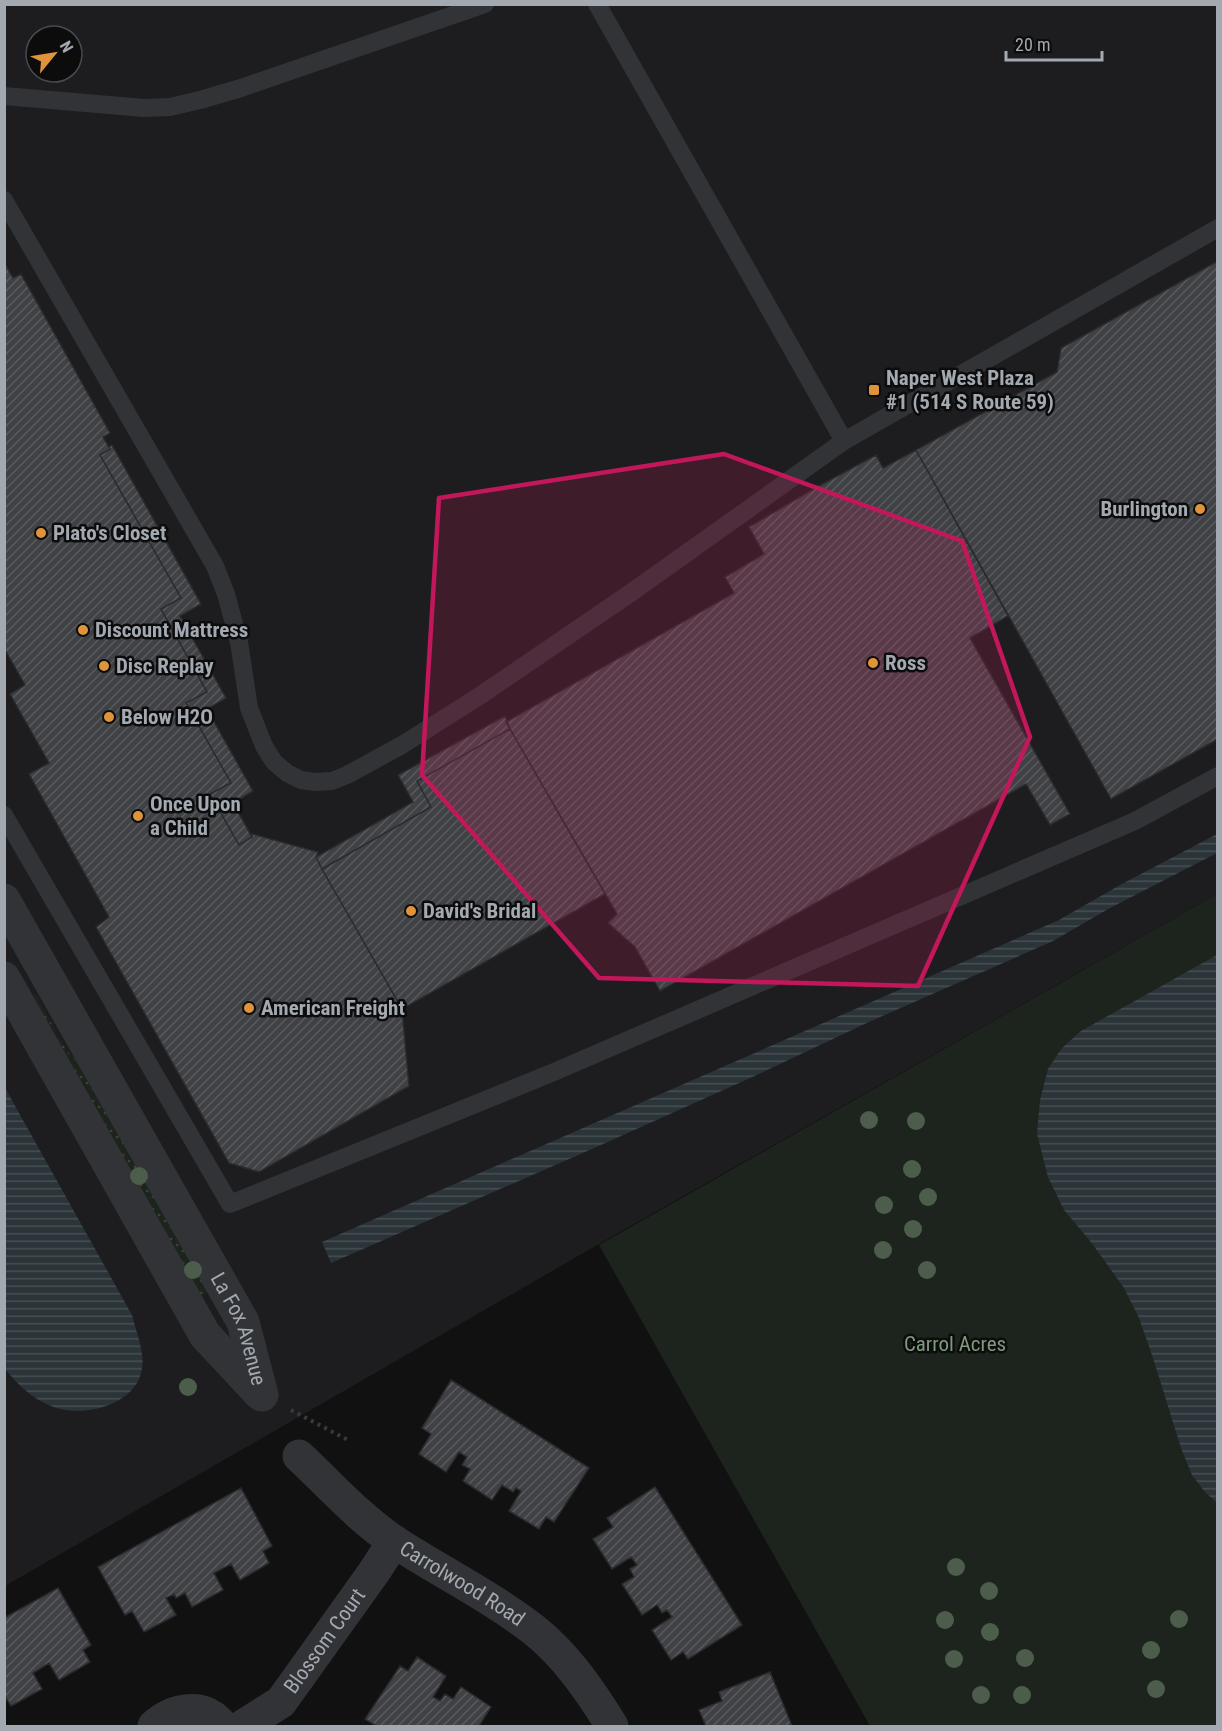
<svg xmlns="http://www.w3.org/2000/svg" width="1222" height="1731" viewBox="0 0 1222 1731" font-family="'Roboto Condensed',sans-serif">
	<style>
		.built { fill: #1d1d1f; fill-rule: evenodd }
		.grass { fill: url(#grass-dots) }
		.park { fill: #1d241d }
		.water { fill: url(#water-rules) }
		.building { fill: url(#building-hatch); stroke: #2b2b2e; stroke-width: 1.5 }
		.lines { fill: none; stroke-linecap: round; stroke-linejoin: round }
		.path { stroke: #383a3d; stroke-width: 4; stroke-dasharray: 3 4.5; stroke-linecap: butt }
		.service { stroke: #323336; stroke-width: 18 }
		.minor { stroke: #323336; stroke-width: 33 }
		.tree { fill: #4d5d4c }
		.marked { fill: #c2185b; fill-opacity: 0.2; stroke: #c2185b; stroke-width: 4.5; stroke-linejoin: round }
		.poi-dot { fill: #df943b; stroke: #0c0c0d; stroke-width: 2 }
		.labels { text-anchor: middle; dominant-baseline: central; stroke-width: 5; stroke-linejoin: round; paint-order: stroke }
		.poi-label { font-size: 21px; font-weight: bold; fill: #a3a9b1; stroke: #0c0c0d; text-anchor: start }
		.street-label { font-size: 21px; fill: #a3a9b1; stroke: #0c0c0d }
		.park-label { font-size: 21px; fill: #7e9b7c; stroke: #0c0c0d }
	</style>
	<defs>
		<pattern id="grass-dots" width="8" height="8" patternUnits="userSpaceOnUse" patternTransform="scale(1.5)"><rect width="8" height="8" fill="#1d241d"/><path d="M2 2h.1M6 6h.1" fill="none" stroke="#3b413b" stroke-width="1.8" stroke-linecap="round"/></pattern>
		<pattern id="water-rules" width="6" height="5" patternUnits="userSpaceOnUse" patternTransform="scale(1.5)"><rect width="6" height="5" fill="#2b3439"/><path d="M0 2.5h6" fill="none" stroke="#474f53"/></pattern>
		<pattern id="building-hatch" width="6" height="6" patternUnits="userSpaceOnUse" patternTransform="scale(1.5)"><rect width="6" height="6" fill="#404145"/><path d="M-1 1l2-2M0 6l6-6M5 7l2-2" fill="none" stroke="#585a5d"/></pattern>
	</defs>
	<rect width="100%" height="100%" fill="#111112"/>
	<path class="built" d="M5 5H1217V894L599 1244 5 1586ZM36 36H72V72H36Z"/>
	<path class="grass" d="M35 994 67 1051 100 1086 215 1288 197 1298 28 999Z"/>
	<path class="park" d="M1217 894V1726H870L599 1245Z"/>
	<path class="water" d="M1217 834V853L1110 908 1053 941 871 1021 759 1074 601 1145 331 1263 322 1242 1059 920 1120 885Z
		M1217 955V1503L1205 1492 1192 1475 1181 1448 1153 1358 1139 1318 1124 1288 1091 1242 1064 1210 1048 1177 1037 1134 1040 1100 1048 1069 1061 1049 1081 1031Z
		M5 1088 132 1315C136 1332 145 1352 142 1369 136 1406 81 1419 51 1406 33 1399 17 1384 5 1369Z"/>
	<path class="building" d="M1218 261V739L1111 799 916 450 1057 372 1061 348Z
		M4 262 13 278 21 274 110 433 103 437 110 449 100 455 181 598 161 609 207 692 186 703 231 783 210 794 239 845 252 837V834L318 852 316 857 322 869 402 1009 409 1086 259 1172 229 1163 96 927 109 917 29 774 49 763 10 694 25 685 4 648Z
		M112 445 201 604 180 616 226 698 207 709 253 791 233 803 252 837 239 845 210 794 231 783 186 703 207 692 161 609 181 598 100 455 110 449 109 447Z
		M916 450 1008 616 970 638 1070 814 1050 825 1026 784 660 991 635 947 608 923 617 914 506 722 734 593 725 577 764 554 749 527 817 487 876 455 883 468Z
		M505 716 510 729 417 781 431 807 322 869 316 857 413 802 398 775Z
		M510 729 605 894 402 1009 322 869 431 807 417 781Z
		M451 1380 589 1468 554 1522 546 1517 539 1529 509 1511 521 1491 516 1488 513 1492 502 1485 492 1500 463 1481 470 1469 462 1465 467 1457 459 1452 446 1472 419 1454 431 1434 422 1428Z
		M655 1487 742 1625 688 1659 683 1652 671 1660 652 1630 672 1617 667 1610 662 1613 657 1605 642 1615 622 1584 634 1577 630 1569 637 1565 631 1557 612 1569 593 1539 613 1527 607 1518Z
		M241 1488 272 1546 263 1551 269 1563 240 1580 231 1564 214 1573 223 1590 192 1607 185 1593 176 1598 174 1594 166 1598 176 1615 144 1632 132 1611 125 1615 98 1567Z
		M58 1588 91 1645 83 1650 90 1662 59 1680 49 1663 33 1673 42 1689 11 1706 4 1695V1618Z
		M417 1657 446 1676 433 1697 440 1701 445 1694 453 1699 461 1687 491 1707 479 1726H376L365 1719 400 1666 408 1671Z
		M770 1672 792 1726H706L699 1710 722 1701 719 1692Z"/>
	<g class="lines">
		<path class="path" d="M291 1410 348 1440"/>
		<path class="service" d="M597 4 844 441
			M4 96 144 108 170 107 200 100 241 88 485 4
			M4 200 215 566 226 594 239 642 249 708 264 746 274 762 287 773 301 780 315 782 332 781 347 775 402 745 481 695 632 592 844 441 1218 228
			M4 815 230 1204 554 1072 1135 821 1218 776"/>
		<g class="minor">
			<path id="s1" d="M4 900 243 1322 262 1395"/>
			<path d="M4 978 205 1335 260 1394"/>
			<path id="s2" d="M299 1456C330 1485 359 1518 395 1542 441 1572 490 1596 534 1630 566 1655 591 1692 612 1726"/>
			<path d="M154 1726C174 1708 204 1703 222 1726"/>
			<path id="s3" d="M243 1726 281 1702 374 1572 394 1541"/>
		</g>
	</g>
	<g class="tree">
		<circle cx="869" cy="1120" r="9"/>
		<circle cx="916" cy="1121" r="9"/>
		<circle cx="912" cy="1169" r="9"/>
		<circle cx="139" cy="1176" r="9"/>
		<circle cx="928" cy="1197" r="9"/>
		<circle cx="884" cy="1205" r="9"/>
		<circle cx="913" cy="1229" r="9"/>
		<circle cx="883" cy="1250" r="9"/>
		<circle cx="193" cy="1270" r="9"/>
		<circle cx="927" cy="1270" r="9"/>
		<circle cx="188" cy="1387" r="9"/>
		<circle cx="956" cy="1567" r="9"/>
		<circle cx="989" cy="1591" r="9"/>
		<circle cx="1179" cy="1619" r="9"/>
		<circle cx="945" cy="1620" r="9"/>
		<circle cx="990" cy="1632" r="9"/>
		<circle cx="1151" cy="1650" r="9"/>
		<circle cx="1025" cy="1658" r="9"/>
		<circle cx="954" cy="1659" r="9"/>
		<circle cx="1156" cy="1689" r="9"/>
		<circle cx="981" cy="1695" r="9"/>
		<circle cx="1022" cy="1695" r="9"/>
	</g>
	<path class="marked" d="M724 454 962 541 1030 737 918 986 599 978 422 775 439 498Z"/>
	<g class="poi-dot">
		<rect x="868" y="384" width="12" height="12" rx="3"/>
		<circle cx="1200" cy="509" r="6"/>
		<circle cx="41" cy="533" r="6"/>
		<circle cx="83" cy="630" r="6"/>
		<circle cx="873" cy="663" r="6"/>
		<circle cx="104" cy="666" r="6"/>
		<circle cx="109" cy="717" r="6"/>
		<circle cx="138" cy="816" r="6"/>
		<circle cx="411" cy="911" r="6"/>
		<circle cx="249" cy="1008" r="6"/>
	</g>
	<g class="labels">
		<g class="poi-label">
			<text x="886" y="378">Naper West Plaza<tspan x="886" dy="24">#1 (514 S Route 59)</tspan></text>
			<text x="1188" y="509" text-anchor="end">Burlington</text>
			<text x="53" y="533">Plato's Closet</text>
			<text x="95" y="630">Discount Mattress</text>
			<text x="885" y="663">Ross</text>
			<text x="116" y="666">Disc Replay</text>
			<text x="121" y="717">Below H2O</text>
			<text x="150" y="804">Once Upon<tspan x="150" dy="24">a Child</tspan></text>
			<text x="423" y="911">David's Bridal</text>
			<text x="261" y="1008">American Freight</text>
		</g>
		<g class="street-label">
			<text stroke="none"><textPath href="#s1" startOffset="490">La Fox Avenue</textPath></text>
			<text stroke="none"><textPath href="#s2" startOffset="208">Carrolwood Road</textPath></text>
			<text stroke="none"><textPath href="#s3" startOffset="120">Blossom Court</textPath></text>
		</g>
		<g class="park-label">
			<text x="955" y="1344">Carrol Acres</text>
		</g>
	</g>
	<rect width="1222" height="1731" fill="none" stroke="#a3a9b1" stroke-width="12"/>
	<g transform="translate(54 54) rotate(60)"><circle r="28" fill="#0c0c0d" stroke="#484b4f" stroke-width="1.5"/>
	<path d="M0-4.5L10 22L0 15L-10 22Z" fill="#df943b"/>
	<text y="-9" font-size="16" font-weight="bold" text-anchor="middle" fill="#a3a9b1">N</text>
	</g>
	<path d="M1006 51v9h96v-9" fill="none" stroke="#a3a9b1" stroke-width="3"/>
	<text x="1015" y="51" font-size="18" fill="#a3a9b1" stroke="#0c0c0d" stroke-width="4.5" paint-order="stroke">20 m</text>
</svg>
